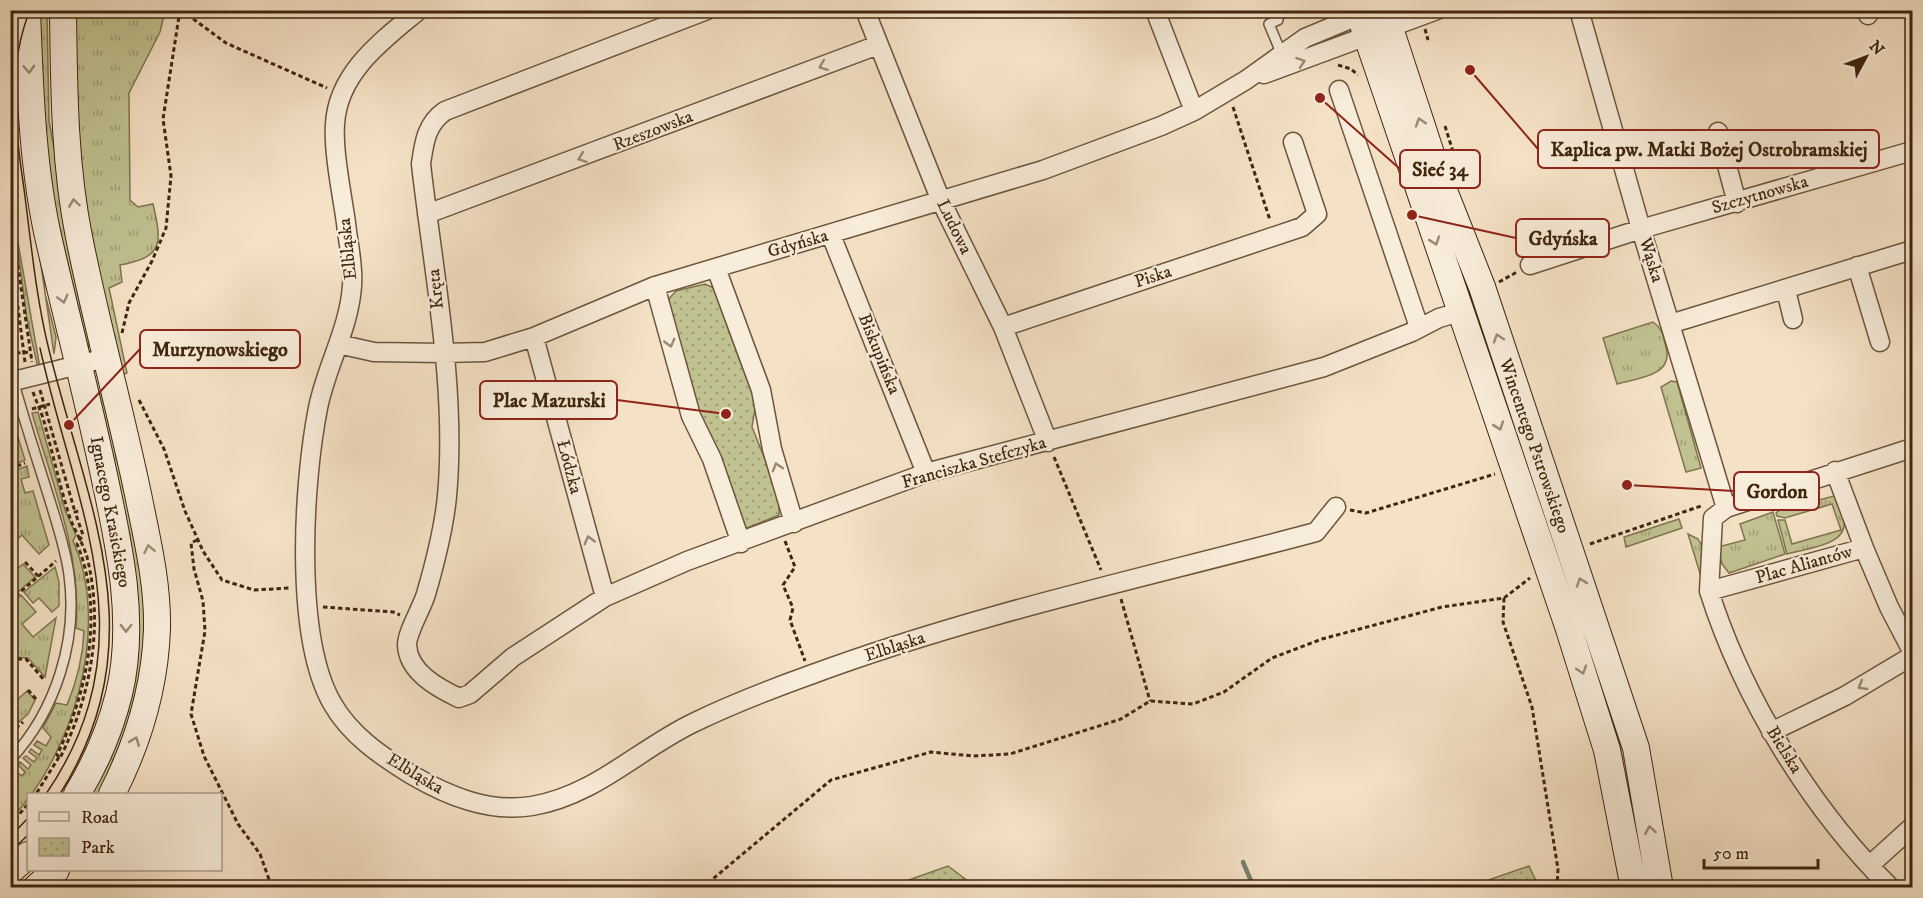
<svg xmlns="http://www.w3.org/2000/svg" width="1923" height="898" viewBox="0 0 1923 898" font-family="'IM FELL DW Pica',serif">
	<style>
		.grass { fill: url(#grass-tufts); stroke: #807450; stroke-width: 1.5 }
		.park { fill: url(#park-dots); stroke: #807450; stroke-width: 1.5 }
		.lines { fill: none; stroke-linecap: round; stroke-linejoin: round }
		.stream { stroke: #778172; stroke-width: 4.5 }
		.lane-casing { stroke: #6c553c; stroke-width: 12 }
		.street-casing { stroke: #6c553c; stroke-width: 21 }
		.secondary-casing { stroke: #3f260e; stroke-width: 28 }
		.path { stroke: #3f260e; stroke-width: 3; stroke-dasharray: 4.5 3; stroke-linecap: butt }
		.lane { stroke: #f8ecda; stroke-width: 9 }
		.street { stroke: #f8ecda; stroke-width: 18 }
		.secondary { stroke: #f8ecda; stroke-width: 26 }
		.tram { stroke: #3f260e; stroke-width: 1.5 }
		.oneway { stroke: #9c8974 }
		.labels { text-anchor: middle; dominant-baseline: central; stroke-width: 4.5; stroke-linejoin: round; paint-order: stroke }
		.street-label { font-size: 18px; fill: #3f260e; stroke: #f8ecda }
		.leader { fill: none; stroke: #8f2418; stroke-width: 2 }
		.callout-dot { fill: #8f2418; stroke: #f8ecda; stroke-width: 2 }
		.callout { fill: #f8ecda; stroke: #8f2418; stroke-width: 2 }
		.callout-label { font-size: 20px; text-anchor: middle; font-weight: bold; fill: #3f260e }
	</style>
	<defs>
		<pattern id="grass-tufts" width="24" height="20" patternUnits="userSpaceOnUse" patternTransform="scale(1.5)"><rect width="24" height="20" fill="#c1c291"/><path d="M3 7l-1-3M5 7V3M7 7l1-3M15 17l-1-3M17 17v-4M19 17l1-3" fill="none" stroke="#9e9d75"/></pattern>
		<pattern id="park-dots" width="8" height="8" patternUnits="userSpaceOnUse" patternTransform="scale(1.5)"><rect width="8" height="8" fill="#c1c291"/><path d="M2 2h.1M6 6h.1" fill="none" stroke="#9e9d75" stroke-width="1.8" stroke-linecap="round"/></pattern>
	</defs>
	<rect width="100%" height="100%" fill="#f5e2c6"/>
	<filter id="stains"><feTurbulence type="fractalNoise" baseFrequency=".00333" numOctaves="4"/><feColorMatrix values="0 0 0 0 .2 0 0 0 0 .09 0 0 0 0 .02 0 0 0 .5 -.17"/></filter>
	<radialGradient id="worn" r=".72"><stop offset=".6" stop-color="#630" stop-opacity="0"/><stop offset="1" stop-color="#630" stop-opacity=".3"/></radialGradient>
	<path class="grass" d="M36 11H47L49 121 90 340 88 349 49 184Z
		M73 11H165L160 32 129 93 130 200 138 207 153 204C162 243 164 257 120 265L122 282 109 288 127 373 121 375 91 248 79 170Z
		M13 214 40 368H38L27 319Z
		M38 245 42 254 45 294 56 337 54 354Z
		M1653 322C1663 329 1663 336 1666 347 1674 376 1638 378 1617 384L1603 338Z
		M1671 381 1677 382 1701 468 1686 472 1661 387Z
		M105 392 138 537 147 617 138 701 101 794H89L124 710 96 395Z
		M10 411 25 460 11 466H10Z
		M38 412 65 510 76 535 73 541C112 628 72 756 11 819V785L17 779 11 769 22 776 25 772 18 765 20 762 28 769 31 765 23 758 26 756 34 762 37 758 29 752 31 749 39 755 42 750 34 745 37 741 46 746 51 737 43 728 56 703 67 705C77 681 83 657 84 631L76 628C82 554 52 483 32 413Z
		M27 466 29 477 21 479 25 493 33 491 49 545 39 554 22 535 11 545V472Z
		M1834 496C1839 502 1840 507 1843 513 1853 546 1811 547 1787 554L1778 520H1785L1792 544 1841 530 1832 504 1785 518 1777 516 1776 513 1780 510Z
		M1773 512 1785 554 1729 573 1722 564 1718 547 1745 540 1740 524Z
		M1679 519 1682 528 1626 547 1624 537Z
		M1688 534 1698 539 1702 546V580Z
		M23 564 35 577 16 594 11 587V574Z
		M55 567 59 582V606L52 612 39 598 33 603 24 592Z
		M21 595 36 612 22 624 33 637 56 618 45 677 28 658 11 657V604Z
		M1592 637 1626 746 1654 887H1643L1583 640Z
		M27 691 35 700 28 714 19 722 11 711V705Z"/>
	<path class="park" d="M705 284 716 289 756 403 752 427 774 482 779 502V515L747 528 739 522 701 424 667 301 676 291Z
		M948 866 976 887H889Z
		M1529 866 1539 887H1465L1474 885Z"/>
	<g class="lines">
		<path class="stream" d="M1243 862 1254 888"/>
		<defs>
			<path id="lane" d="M1279 10 1278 20 1269 24 1282 55
				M10 369C22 414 37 459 51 504 58 527 66 551 69 575 78 640 56 711 10 760"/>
			<path id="street" d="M419 10C383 40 338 72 335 124 333 152 342 194 346 223 348 243 354 266 352 286 349 329 326 367 318 408 303 484 294 636 332 703 350 735 381 756 412 775 448 796 489 813 532 806 594 796 639 749 693 723 730 705 771 689 810 675 974 614 1148 577 1316 532L1336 507
				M707 10 445 111C426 124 424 143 421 164 433 271 457 388 447 496 444 528 435 563 426 594 422 608 407 632 407 645 408 672 438 688 459 698L470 694 513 657 605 597 687 561 926 473 1324 367 1412 332 1439 318 1460 312
				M865 10 941 201 1003 327 1048 442
				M1155 10 1194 111
				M1579 10 1641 229 1726 508
				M1867 10 1868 15
				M1264 74 1437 10
				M1339 90 1419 327
				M1718 132 1737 203
				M427 214 878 45
				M831 235 926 473
				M1530 265 1641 229 1912 151
				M1857 266 1880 342
				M716 268 761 390 772 449 794 523
				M655 286 691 416 712 459 741 543
				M1786 290 1793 319
				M1670 324 1912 250
				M1003 327 1302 227 1317 214 1293 142
				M534 337 605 597
				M338 344 374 352 443 353 485 352 534 337 655 286 1043 170 1161 126 1194 111 1246 80 1305 38 1372 10
				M10 382 106 358
				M1835 471 1864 548 1709 591 1713 518 1726 508 1912 448
				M1864 548 1889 607 1912 651
				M1709 591C1743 698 1811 809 1891 888
				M1771 732 1845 696 1912 656
				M1870 865 1912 827"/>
			<path id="secondary" d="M27 10C30 88 32 169 50 245 67 319 86 392 102 466 118 540 137 619 119 694 110 730 96 763 77 794
				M63 10C64 86 64 162 79 237 96 323 120 408 138 494 147 539 158 583 157 629 155 687 138 743 112 794
				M1358 10 1568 626 1607 750 1634 888
				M1384 10 1439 178 1482 287 1636 748 1660 888
				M10 871 28 855
				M36 888 56 870"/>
		</defs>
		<use href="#lane" class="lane-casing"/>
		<use href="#street" class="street-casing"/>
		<use href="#secondary" class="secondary-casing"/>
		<path class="path" d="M181 10 226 43 327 88
			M1425 29 1428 40
			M1338 65 1351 69 1358 75
			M1233 107 1270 220
			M1445 126 1459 171
			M10 213 32 362
			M10 246 25 362
			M1499 282 1517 272
			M122 333 129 303 152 261 166 228 171 176 163 119 180 10
			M16 353 30 352
			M40 390 75 512
			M33 392C36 401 40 409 43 418 52 450 59 483 69 515 74 530 83 543 87 557 104 625 91 696 60 758L59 757 36 794
			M139 400 164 449 185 511 203 551 222 580 254 590 290 588
			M32 409 50 404
			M1054 457 1101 570
			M10 469 25 463
			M1350 510 1366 513 1495 474
			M197 540 191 543 194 569 203 601 205 631 191 714 204 756 238 824 260 854 272 888
			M785 541 795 567 783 585 793 608 790 620 805 661
			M1590 544 1701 506
			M25 562 39 577
			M1504 598 1503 622 1532 707 1558 869 1557 888
			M1121 599 1150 701
			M10 601 56 561
			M323 607 393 612 400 615
			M10 659H26L45 681
			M28 690 37 700
			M10 715 19 725
			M10 733 23 722
			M59 757 57 755C87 693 105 611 77 544L83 535 75 512 79 511
			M10 825 28 804
			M702 888 831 780 931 752 973 756 1010 754 1121 719 1150 701 1193 704 1224 692 1272 658 1322 639 1442 607 1504 598 1530 578"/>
		<use href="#lane" class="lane"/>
		<use href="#street" class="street"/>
		<use href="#secondary" class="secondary"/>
		<path class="tram" d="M30 10C6 70 15 127 24 189 31 242 36 298 49 350 88 509 157 639 60 794
			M40 348C75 508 151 640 46 794
			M10 837 28 818
			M10 852 28 835"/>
	</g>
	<defs><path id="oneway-chevron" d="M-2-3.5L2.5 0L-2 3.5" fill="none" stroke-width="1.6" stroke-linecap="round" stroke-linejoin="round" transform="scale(1.5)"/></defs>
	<g class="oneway">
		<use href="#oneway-chevron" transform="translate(1301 62) rotate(-19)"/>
		<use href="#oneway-chevron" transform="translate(823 66) rotate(159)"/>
		<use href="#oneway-chevron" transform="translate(29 69) rotate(87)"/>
		<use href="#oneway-chevron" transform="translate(1420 122) rotate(-108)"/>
		<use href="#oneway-chevron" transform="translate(582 158) rotate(159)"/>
		<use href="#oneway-chevron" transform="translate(74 203) rotate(-98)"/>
		<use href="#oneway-chevron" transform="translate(1435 241) rotate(71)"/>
		<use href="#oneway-chevron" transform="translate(63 299) rotate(76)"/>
		<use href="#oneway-chevron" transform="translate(1498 338) rotate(-108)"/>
		<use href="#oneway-chevron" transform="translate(670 343) rotate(75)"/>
		<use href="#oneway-chevron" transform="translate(1499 426) rotate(71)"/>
		<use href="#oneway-chevron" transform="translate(777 467) rotate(-107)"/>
		<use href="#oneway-chevron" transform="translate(589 540) rotate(-105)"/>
		<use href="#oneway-chevron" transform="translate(149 549) rotate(-102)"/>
		<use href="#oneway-chevron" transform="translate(1581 582) rotate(-109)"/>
		<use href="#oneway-chevron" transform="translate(126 628) rotate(91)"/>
		<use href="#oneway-chevron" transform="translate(1582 670) rotate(72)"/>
		<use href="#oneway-chevron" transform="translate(1862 686) rotate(149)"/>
		<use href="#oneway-chevron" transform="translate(135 741) rotate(-69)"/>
		<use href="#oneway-chevron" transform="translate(1650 830) rotate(-100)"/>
	</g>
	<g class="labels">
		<g class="street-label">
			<text transform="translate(653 131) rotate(-21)">Rzeszowska</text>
			<text transform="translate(1760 195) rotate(-16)">Szczytnowska</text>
			<text transform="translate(954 227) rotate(64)">Ludowa</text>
			<text transform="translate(798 244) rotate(-16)">Gdyńska</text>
			<text transform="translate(348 249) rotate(-96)">Elbląska</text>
			<text transform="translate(1651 260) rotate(73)">Wąska</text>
			<text transform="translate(1153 277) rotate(-18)">Piska</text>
			<text transform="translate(436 289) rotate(-96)">Kręta</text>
			<text transform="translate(879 354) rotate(68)">Biskupińska</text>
			<text transform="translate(1534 446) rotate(71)">Wincentego Pstrowskiego</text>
			<text transform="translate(974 463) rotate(-16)">Franciszka Stefczyka</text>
			<text transform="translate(569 467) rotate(75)">Łódzka</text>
			<text transform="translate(110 512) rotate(79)">Ignacego Krasickiego</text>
			<text transform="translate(1804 565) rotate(-16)">Plac Aliantów</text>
			<text transform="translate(895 647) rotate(-18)">Elbląska</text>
			<text transform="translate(1784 750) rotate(58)">Bielska</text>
			<text transform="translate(415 774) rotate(31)">Elbląska</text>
		</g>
	</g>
	<path class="leader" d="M1470 70L1538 149M1320 98L1400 169M1412 215L1516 238M69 425L140 349M726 414L617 400M1627 485L1734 491"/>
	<g class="callout-dot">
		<circle cx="1470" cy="70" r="6"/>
		<circle cx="1320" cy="98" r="6"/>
		<circle cx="1412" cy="215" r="6"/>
		<circle cx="69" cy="425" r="6"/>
		<circle cx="726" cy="414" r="6"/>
		<circle cx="1627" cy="485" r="6"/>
	</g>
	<g class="callout">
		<rect x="1538" y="130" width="341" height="38" rx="6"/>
		<rect x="1400" y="150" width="80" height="38" rx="6"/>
		<rect x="1516" y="219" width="93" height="38" rx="6"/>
		<rect x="140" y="330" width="160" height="38" rx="6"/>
		<rect x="480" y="381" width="137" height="38" rx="6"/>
		<rect x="1734" y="472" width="85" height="38" rx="6"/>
	</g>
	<g class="callout-label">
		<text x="1709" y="156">Kaplica pw. Matki Bożej Ostrobramskiej</text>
		<text x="1440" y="176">Sieć 34</text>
		<text x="1563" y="245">Gdyńska</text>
		<text x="220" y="356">Murzynowskiego</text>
		<text x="549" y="407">Plac Mazurski</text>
		<text x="1777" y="498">Gordon</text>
	</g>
	<rect width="1923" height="898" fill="none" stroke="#f5e2c6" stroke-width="36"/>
	<rect x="12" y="12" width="1899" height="874" fill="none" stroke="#3f260e" stroke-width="3"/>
	<rect x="18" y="18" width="1887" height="862" fill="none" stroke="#3f260e" stroke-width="1.5"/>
	<rect x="27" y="793" width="195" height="78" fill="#f8ecda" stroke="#ae9d88" stroke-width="1.5"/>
	<rect x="39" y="812" width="30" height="9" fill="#f8ecda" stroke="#ae9d88" stroke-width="1.5"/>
	<text x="81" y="823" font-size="18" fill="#3f260e">Road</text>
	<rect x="39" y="838" width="30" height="18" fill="url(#park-dots)" stroke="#ae9d88" stroke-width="1.5"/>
	<text x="81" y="853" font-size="18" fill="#3f260e">Park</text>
	<g transform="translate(1866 57) rotate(49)" stroke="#f8ecda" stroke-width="4.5" paint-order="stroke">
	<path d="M0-4.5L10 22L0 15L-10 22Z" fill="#3f260e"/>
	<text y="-9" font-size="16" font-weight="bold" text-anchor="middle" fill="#3f260e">N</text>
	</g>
	<path d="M1704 859v9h114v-9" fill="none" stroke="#3f260e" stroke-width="3"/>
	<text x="1713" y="859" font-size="18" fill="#3f260e" stroke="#f8ecda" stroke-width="4.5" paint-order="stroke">50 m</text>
	<rect width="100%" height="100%" filter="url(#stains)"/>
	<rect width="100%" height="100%" fill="url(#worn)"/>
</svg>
